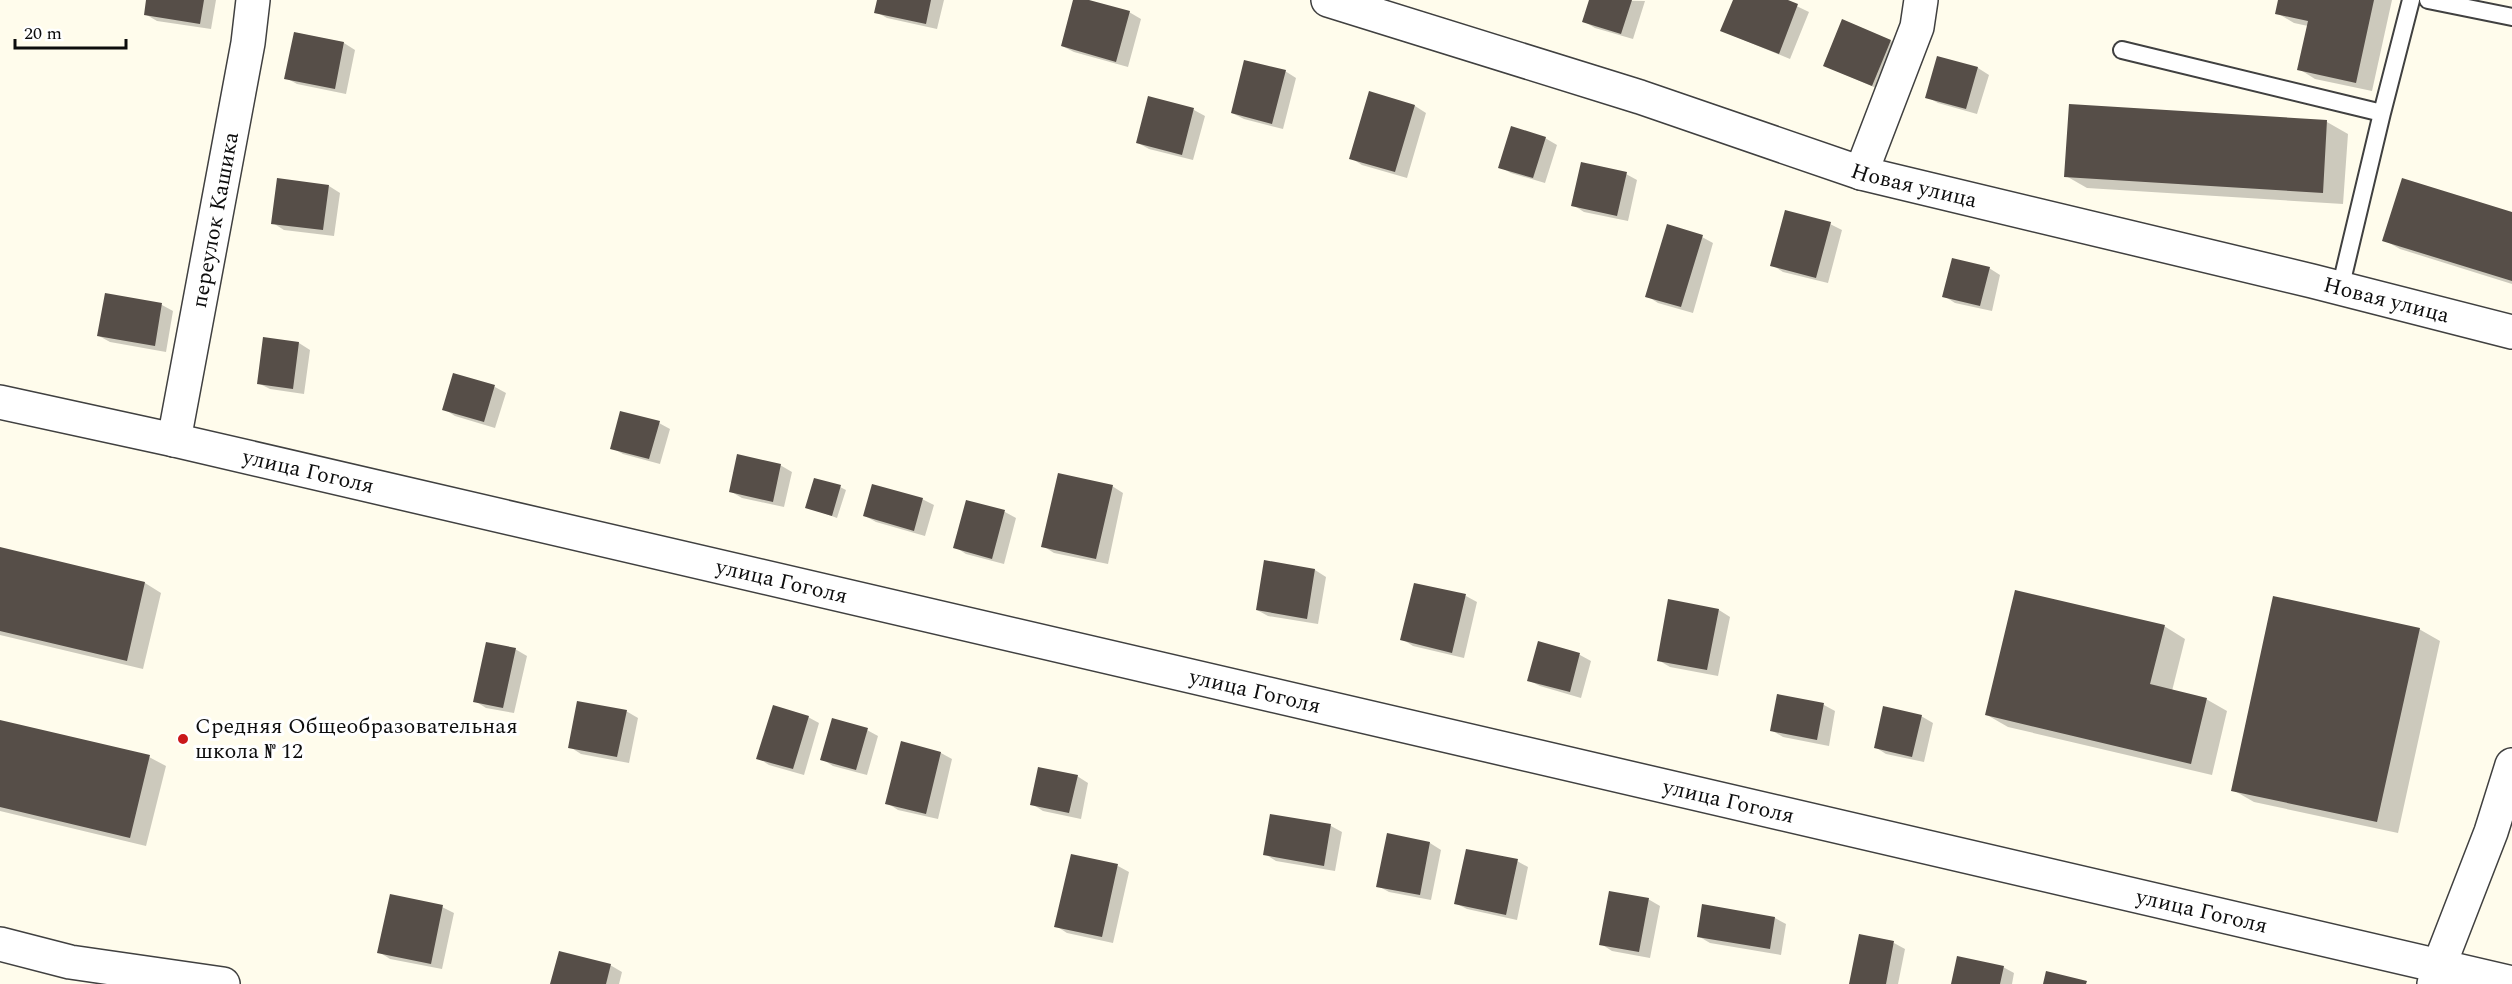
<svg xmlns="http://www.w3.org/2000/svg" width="2512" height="984" viewBox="0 0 2512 984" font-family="Spectral,serif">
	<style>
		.shadow { fill: #0003 }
		.building { fill: #564e48 }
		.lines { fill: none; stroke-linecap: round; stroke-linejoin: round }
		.service-casing { stroke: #404040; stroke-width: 20 }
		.minor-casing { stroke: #404040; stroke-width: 36 }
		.service { stroke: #fff; stroke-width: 16 }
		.minor { stroke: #fff; stroke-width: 33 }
		.poi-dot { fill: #ca181a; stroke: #fff; stroke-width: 2 }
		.labels { text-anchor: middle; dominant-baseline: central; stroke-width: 6; stroke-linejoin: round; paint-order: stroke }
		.street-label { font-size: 22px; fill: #0d0d0d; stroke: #fff }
		.poi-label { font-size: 22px; fill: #0d0d0d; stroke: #fff; text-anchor: start }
	</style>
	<rect width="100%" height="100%" fill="#fffcec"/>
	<path class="shadow" d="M148 0H216L211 29 157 21 145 14Z
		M879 0H944L937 29 887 18 876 12Z
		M1075 0 1129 12 1141 19 1128 67 1074 52 1062 46Z
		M1590 0 1645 1 1633 39 1595 28 1583 21Z
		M1734 0H1784L1809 12 1790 59 1722 31Z
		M2280 0H2392L2372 91 2315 79 2299 69 2308 26 2294 23 2277 13Z
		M295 33 344 43 355 50 346 94 297 84 286 78Z
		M1891 41 1902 48 1883 91 1825 66Z
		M1938 57 1978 68 1989 75 1977 114 1938 103 1927 97Z
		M1285 71 1296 78 1283 129 1244 119 1232 113Z
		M1370 93 1415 106 1426 113 1407 178 1362 165 1351 158Z
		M1149 98 1194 110 1205 116 1193 160 1149 149 1138 143Z
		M2327 122 2348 134 2343 204 2087 188 2066 176Z
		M1545 138 1557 145 1545 183 1511 173 1500 167Z
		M1626 174 1637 180 1628 221 1584 212 1573 205Z
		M329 186 340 193 334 236 284 230 273 223Z
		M2512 214V284L2400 249 2384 240Z
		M1830 224 1842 230 1828 283 1783 272 1772 265Z
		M1702 237 1713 243 1693 313 1658 303 1647 296Z
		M1989 268 2000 275 1992 311 1955 303 1944 296Z
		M106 295 162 305 173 311 166 352 110 342 99 336Z
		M265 338 299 343 310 350 304 394 270 389 258 383Z
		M495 387 506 393 495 428 455 416 444 409Z
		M659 423 670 429 660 464 623 454 612 448Z
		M780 465 792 472 784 507 742 498 730 491Z
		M1112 486 1123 493 1108 564 1054 553 1043 546Z
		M840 487 846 490 837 518 807 507Z
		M922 499 934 505 925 536 876 522 865 516Z
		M967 502 1005 512 1016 518 1004 564 966 554 955 547Z
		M0 549 145 583 161 593 143 669 0 635Z
		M1265 562 1315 570 1326 577 1318 624 1268 616 1257 610Z
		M1466 596 1477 602 1464 658 1413 646 1402 639Z
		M1719 610 1730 617 1718 676 1670 667 1658 660Z
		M2164 626 2185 639 2172 691 2206 699 2227 711 2212 775 2008 727 1987 715Z
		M2419 629 2440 641 2398 833 2254 802 2233 790Z
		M1539 643 1580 655 1591 661 1581 698 1540 686 1528 680Z
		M515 649 527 656 514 713 486 708 475 701Z
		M1778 696 1824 705 1835 711 1829 746 1783 737 1771 730Z
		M626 711 638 718 629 763 581 754 570 747Z
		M1921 716 1933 723 1924 762 1886 754 1875 747Z
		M808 717 819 723 804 775 769 765 758 758Z
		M0 721 149 757 166 766 146 846 0 811Z
		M867 730 878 736 867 775 833 766 822 759Z
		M902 743 941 753 952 759 938 819 898 810 887 803Z
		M1077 776 1088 783 1081 819 1043 811 1032 804Z
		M1272 815 1331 826 1342 832 1335 871 1276 861 1265 854Z
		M1388 835 1430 843 1441 850 1431 900 1389 892 1378 886Z
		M1517 861 1528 867 1517 920 1467 909 1455 903Z
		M1118 866 1129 872 1113 943 1067 933 1056 926Z
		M1648 899 1660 906 1650 958 1612 951 1601 944Z
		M1704 906 1775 918 1786 924 1781 955 1710 943 1698 936Z
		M442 907 454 913 442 969 390 959 379 952Z
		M1894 943 1905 949 1898 984H1851Z
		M610 965 622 972 619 984H552Z
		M2003 967 2014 973 2012 984H1953Z"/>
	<path class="building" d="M146 0H204L200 24 144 15Z
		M877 0H931L926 24 874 13Z
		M1073 0H1089L1130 11 1116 62 1061 46Z
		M1589 0H1632L1621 34 1582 22Z
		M1733 0H1788L1798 4 1779 54 1720 31Z
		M2278 0H2374L2356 83 2297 70 2308 21 2275 14Z
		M1842 19 1891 40 1872 86 1823 66Z
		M294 32 344 42 335 89 284 79Z
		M1937 56 1978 67 1966 109 1925 98Z
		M1244 60 1286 70 1272 124 1231 113Z
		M1369 91 1415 105 1395 172 1349 159Z
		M1148 96 1194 108 1182 155 1136 143Z
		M2069 104 2327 120 2323 193 2064 177Z
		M1511 126 1546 137 1533 178 1498 168Z
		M1581 162 1627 172 1617 216 1571 206Z
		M277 178 329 185 323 230 271 224Z
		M2402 178 2512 212V281L2382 241Z
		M1785 210 1831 222 1816 278 1770 266Z
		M1667 224 1703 235 1681 307 1645 297Z
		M1952 258 1990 267 1980 306 1942 297Z
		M105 293 162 303 155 346 97 336Z
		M263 337 299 342 293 389 257 384Z
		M453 373 495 385 484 422 442 410Z
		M620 411 660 421 649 459 610 449Z
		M737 454 781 464 773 502 729 492Z
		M1058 473 1113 485 1096 559 1041 547Z
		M814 478 841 485 832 516 805 508Z
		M872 484 923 498 914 531 863 516Z
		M966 500 1005 510 992 559 953 548Z
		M0 547 145 582 127 661 0 631Z
		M1264 560 1315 569 1307 619 1256 610Z
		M1414 583 1466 594 1452 653 1400 640Z
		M2015 590 2165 625 2150 684 2207 698 2191 764 1985 715Z
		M2273 596 2420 628 2377 822 2231 791Z
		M1668 599 1719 609 1707 670 1657 661Z
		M1538 641 1580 653 1570 692 1527 681Z
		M486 642 516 648 503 708 473 702Z
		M1777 694 1824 703 1817 740 1770 731Z
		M577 701 627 710 617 757 568 748Z
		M773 705 809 716 793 769 756 759Z
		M1883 706 1922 715 1912 757 1874 748Z
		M832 718 868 728 856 770 820 760Z
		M0 720 150 755 130 838 0 807Z
		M901 741 941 752 926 814 885 804Z
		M1038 767 1078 775 1069 813 1030 805Z
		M1270 814 1331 824 1324 866 1263 855Z
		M1387 833 1430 842 1420 895 1376 887Z
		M1466 849 1518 859 1506 915 1454 904Z
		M1071 854 1118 864 1102 937 1054 927Z
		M1609 891 1649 898 1639 952 1599 945Z
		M390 894 443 905 431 964 377 953Z
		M1702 904 1775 917 1770 949 1697 937Z
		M1859 934 1894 941 1886 984H1849Z
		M559 951 611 964 606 984H550Z
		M1957 956 2004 966 2000 984H1951Z
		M2046 971 2087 981 2086 984H2043Z"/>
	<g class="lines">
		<defs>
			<path id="service" d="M2428 0 2512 17
				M2122 50 2382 113 2340 289
				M2382 113 2411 0"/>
			<g id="minor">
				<path id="s1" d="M1328 0 1640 97 1861 173 2312 281 2512 332"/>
				<path d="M1861 173 1917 27 1921 0"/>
				<path id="s2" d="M0 402 174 440 2512 983"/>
				<path id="s3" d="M174 440 248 43 253 0"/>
				<path d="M0 944 70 962 223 984"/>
				<path d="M2434 984 2439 966 2491 832 2512 765"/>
			</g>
		</defs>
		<use href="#service" class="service-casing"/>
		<use href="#minor" class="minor-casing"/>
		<use href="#service" class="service"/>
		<use href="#minor" class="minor"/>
	</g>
	<circle class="poi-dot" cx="183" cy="739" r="6"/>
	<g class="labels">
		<g class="street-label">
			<text stroke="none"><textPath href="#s1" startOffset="615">Новая улица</textPath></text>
			<text stroke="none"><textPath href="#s3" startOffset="224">переулок Кашика</textPath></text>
			<text stroke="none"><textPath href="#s1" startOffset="1101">Новая улица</textPath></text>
			<text stroke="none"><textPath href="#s2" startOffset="316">улица Гоголя</textPath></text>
			<text stroke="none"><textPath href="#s2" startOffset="802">улица Гоголя</textPath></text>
			<text stroke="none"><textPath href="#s2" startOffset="1288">улица Гоголя</textPath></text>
			<text stroke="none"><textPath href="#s2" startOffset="1774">улица Гоголя</textPath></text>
			<text stroke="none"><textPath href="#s2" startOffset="2260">улица Гоголя</textPath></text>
		</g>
		<g class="poi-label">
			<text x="195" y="726">Средняя Общеобразовательная<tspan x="195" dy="25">школа № 12</tspan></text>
		</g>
	</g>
	<path d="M15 39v9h111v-9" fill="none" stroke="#0d0d0d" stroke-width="3"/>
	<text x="24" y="39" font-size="18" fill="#0d0d0d" stroke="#ffffff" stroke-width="4.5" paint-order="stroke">20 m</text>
</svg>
